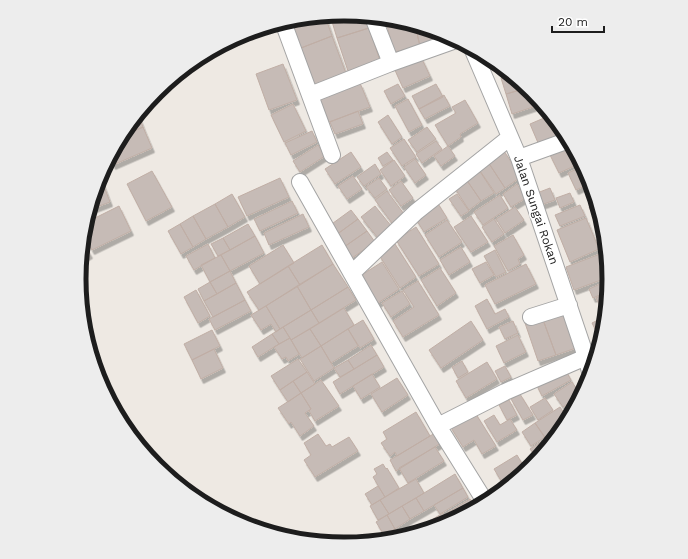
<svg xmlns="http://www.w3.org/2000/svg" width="688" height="559" viewBox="0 0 688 559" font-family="'Work Sans',sans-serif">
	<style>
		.building { fill: #c6bbb6; stroke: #c0aea5; filter: url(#shadow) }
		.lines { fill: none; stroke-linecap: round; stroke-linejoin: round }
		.street-casing { stroke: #a4a4a4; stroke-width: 18 }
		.street { stroke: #fff; stroke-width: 16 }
		.labels { text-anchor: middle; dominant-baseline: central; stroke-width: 3.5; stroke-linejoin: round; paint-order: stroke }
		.street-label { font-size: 12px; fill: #1d1d1d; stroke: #fff }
		.rim { fill: none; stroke: #1d1d1d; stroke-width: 5 }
	</style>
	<defs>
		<filter id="shadow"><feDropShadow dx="2.5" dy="4.5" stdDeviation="0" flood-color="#0004"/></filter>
	</defs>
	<rect width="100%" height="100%" fill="#eee9e3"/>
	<path class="building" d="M344 14 365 16 369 28 337 38 330 15Z
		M325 16 332 36 301 48 291 24 307 18Z
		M307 18 291 24 290 20 292 19Z
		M385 18 396 19 415 25 420 46 394 52Z
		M415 25 446 34 452 38 420 46Z
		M369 28 380 61 348 71 337 38Z
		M332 36 347 76 316 88 301 48Z
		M421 57 430 76 403 88 394 68Z
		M283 64 297 100 269 110 256 74Z
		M511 75 527 88 506 94 501 78Z
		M360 83 370 107 329 122 320 99Z
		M398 84 405 96 391 104 384 91Z
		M436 84 443 97 419 109 412 96Z
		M527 88 542 104 512 114 506 94Z
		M444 95 450 106 425 119 419 109Z
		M408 99 422 125 409 132 395 106Z
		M465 100 478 123 460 134 461 137 448 146 435 125 456 113 452 107Z
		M293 104 306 131 284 142 271 115Z
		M358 111 363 124 335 134 330 122Z
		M138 114 143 127 121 137 123 132Z
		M388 115 402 137 392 144 378 122Z
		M551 115 565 133 539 145 530 124Z
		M143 127 152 148 113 165 110 157 121 137Z
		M427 127 436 139 417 152 408 140Z
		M312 131 317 142 291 155 285 143Z
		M404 139 416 157 402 166 390 148Z
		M436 141 442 149 422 163 416 154Z
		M318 145 325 156 300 172 293 161Z
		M572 145 581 163 559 173 550 155Z
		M448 146 455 156 441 166 434 156Z
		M504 151 521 177 505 188 488 162Z
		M351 152 361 167 335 184 325 169Z
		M387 152 393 160 383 166 378 158Z
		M415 159 426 175 415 183 404 167Z
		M394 160 405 176 391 186 380 170Z
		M488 162 505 188 496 194 478 168Z
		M375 164 381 174 364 186 357 177Z
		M583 166 591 183 576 190 568 173Z
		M479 170 494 193 481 201 466 179Z
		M152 171 172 207 146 221 127 184Z
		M100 176 110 202 89 210 99 178Z
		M353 176 362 189 347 199 338 186Z
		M280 178 289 197 247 216 238 197Z
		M379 178 387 189 375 198 366 187Z
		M466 179 481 201 469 210 454 187Z
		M401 181 413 198 401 206 389 190Z
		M517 184 526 198 511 207 503 194Z
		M550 188 555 200 541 205 537 193Z
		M387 191 404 214 392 223 375 200Z
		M570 193 574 202 560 208 556 198Z
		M232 194 245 217 228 227 215 204Z
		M457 194 469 211 461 216 449 199Z
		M500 195 508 208 483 225 474 212Z
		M292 201 298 213 260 231 254 219Z
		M437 202 447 218 424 232 414 216Z
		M597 203 604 228 605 233 602 234 589 207Z
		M215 204 228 227 206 239 193 216Z
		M580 205 585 216 560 226 555 215Z
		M119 206 131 231 92 250 83 234 85 223Z
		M375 206 392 227 378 238 361 217Z
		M515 207 524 220 505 233 496 219Z
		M351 210 358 219 336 235 329 226Z
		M303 214 309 227 269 245 264 233Z
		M193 216 206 239 193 247 180 224Z
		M471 216 488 242 471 252 454 227Z
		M586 218 599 249 570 262 557 230Z
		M358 219 367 231 344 247 336 235Z
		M494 219 504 234 492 242 482 227Z
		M447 220 462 242 439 257 425 235Z
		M180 224 193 247 181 254 168 231Z
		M248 224 255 236 230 250 223 238Z
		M416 227 439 264 419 276 396 240Z
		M367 231 375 242 352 258 344 247Z
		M513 235 524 255 518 259 520 264 508 271 494 246Z
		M255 236 264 253 230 271 221 255Z
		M223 238 230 250 218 256 211 244Z
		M82 240 90 254 81 259Z
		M208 244 215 258 194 270 186 256Z
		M395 244 416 277 400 288 379 255Z
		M283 245 294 263 260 284 249 266Z
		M322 245 333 264 300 285 288 266Z
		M461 247 470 262 449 275 440 260Z
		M495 250 506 272 496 277 484 256Z
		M600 254 609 277 574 290 566 267Z
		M221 255 230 271 210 282 201 265Z
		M382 262 399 289 375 305 357 278Z
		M486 262 494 275 480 283 472 269Z
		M333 264 348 287 311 310 297 286Z
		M526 264 536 284 495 304 485 285Z
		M288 266 300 285 259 310 247 292Z
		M440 268 456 293 437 306 421 280Z
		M230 271 236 283 217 294 210 282Z
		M609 280 608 291 593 298 589 289Z
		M418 281 439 315 403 337 393 321 414 307 403 290Z
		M210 282 217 294 204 301 198 289Z
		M236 283 245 300 213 317 204 301Z
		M297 286 311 310 280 329 266 306Z
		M348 287 356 300 319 323 311 310Z
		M196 290 210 316 198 323 184 297Z
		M402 291 410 304 391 317 382 303Z
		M608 292 606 314 604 315 596 298Z
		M487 299 495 314 505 309 509 317 487 329 475 306Z
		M245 300 251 311 215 330 209 319Z
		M266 306 280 329 276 332 271 324 261 330 251 315Z
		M344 308 354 325 321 346 310 329Z
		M311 310 319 323 291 340 283 327Z
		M563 310 576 348 556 355 542 317Z
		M606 316 604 332 602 338 600 339 592 323Z
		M542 317 556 355 538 361 525 323Z
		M363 320 374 339 360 348 348 329Z
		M471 321 483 340 441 368 429 350Z
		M513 321 518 333 505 339 499 327Z
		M283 327 290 338 279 344 272 334Z
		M310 329 321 346 302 358 291 340Z
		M348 329 358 346 331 363 321 346Z
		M212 330 220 346 192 360 184 344Z
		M272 334 279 344 258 357 252 347Z
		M518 335 526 352 504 363 496 346Z
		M290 338 299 354 288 361 286 357 282 359 274 347Z
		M371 345 377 355 354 369 348 360Z
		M321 346 334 368 314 381 300 359Z
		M214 349 223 368 201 379 192 360Z
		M377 355 384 367 340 394 333 382Z
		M298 359 307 372 280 390 271 376Z
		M348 360 354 369 340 377 334 368Z
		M462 361 468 372 458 378 452 367Z
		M487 362 497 379 466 398 456 381Z
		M505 366 511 377 501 382 495 371Z
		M565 369 571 380 542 396 536 384Z
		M307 372 315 384 301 393 293 381Z
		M372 374 380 387 361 399 353 386Z
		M397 378 408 395 382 412 371 394Z
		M321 380 339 406 315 421 309 411 311 409 301 393Z
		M293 381 301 393 288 402 280 390Z
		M572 382 581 395 563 407 554 394Z
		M301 393 311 409 305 413 314 426 300 436 291 422 289 424 278 408Z
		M520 394 533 415 523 420 511 399Z
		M545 398 553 410 538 420 530 407Z
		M509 400 517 415 507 420 499 405Z
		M560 407 569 420 566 424 545 438 535 423Z
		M474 411 496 446 482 454 474 440 463 447 450 426Z
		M416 412 430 436 397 456 395 452 390 456 381 443 387 439 383 432Z
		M494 415 500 425 510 419 517 430 497 442 484 421Z
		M535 423 545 437 531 446 522 432Z
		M563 429 548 448 544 442Z
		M435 433 441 443 396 471 390 460Z
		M318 434 326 446 330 444 332 447 349 437 358 451 315 477 304 460 311 455 304 443Z
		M541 442 546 449 538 460 530 449Z
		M435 447 444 461 408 483 399 468Z
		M517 455 526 470 503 484 494 469Z
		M383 464 386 469 387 468 399 488 385 497 373 477 377 474 374 469Z
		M455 474 463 488 424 511 416 498Z
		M416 479 424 493 389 514 380 500Z
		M517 479 496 497 493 492Z
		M378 486 385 497 372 505 365 494Z
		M463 488 468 497 440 514 434 505Z
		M416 498 424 511 410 519 402 506Z
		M470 499 476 509 452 521 447 513Z
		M380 500 389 514 378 520 370 506Z
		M402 506 410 519 395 529 387 515Z
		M443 513 450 523 438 527 433 519Z
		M387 515 395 529 384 535 376 522Z
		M432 522 436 528 423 532 422 529Z"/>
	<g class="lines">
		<defs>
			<path id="street" d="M373 17 391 63
				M283 22 332 155
				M472 48 519 158 586 357 591 375
				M310 95 391 63 456 40
				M519 158 569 140
				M300 182 438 426 486 503
				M352 273 416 212 509 138
				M531 317 569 305
				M438 426 505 392 586 357"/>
		</defs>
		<use href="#street" class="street-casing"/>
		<use href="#street" class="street"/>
	</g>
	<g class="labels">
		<g class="street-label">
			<text transform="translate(536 210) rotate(71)">Jalan Sungai Rokan</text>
		</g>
	</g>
	<path d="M0 0H688V559H0ZM86 279a258 258 0 1 1 516 0a258 258 0 1 1-516 0Z" fill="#ededed" fill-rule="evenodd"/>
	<path class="rim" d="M86 279a258 258 0 1 1 516 0a258 258 0 1 1-516 0Z"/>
	<path d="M552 26v6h52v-6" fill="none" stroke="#1d1d1d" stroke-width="2"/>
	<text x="558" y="26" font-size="12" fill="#1d1d1d" stroke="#ffffff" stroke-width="3" paint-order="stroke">20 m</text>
</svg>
